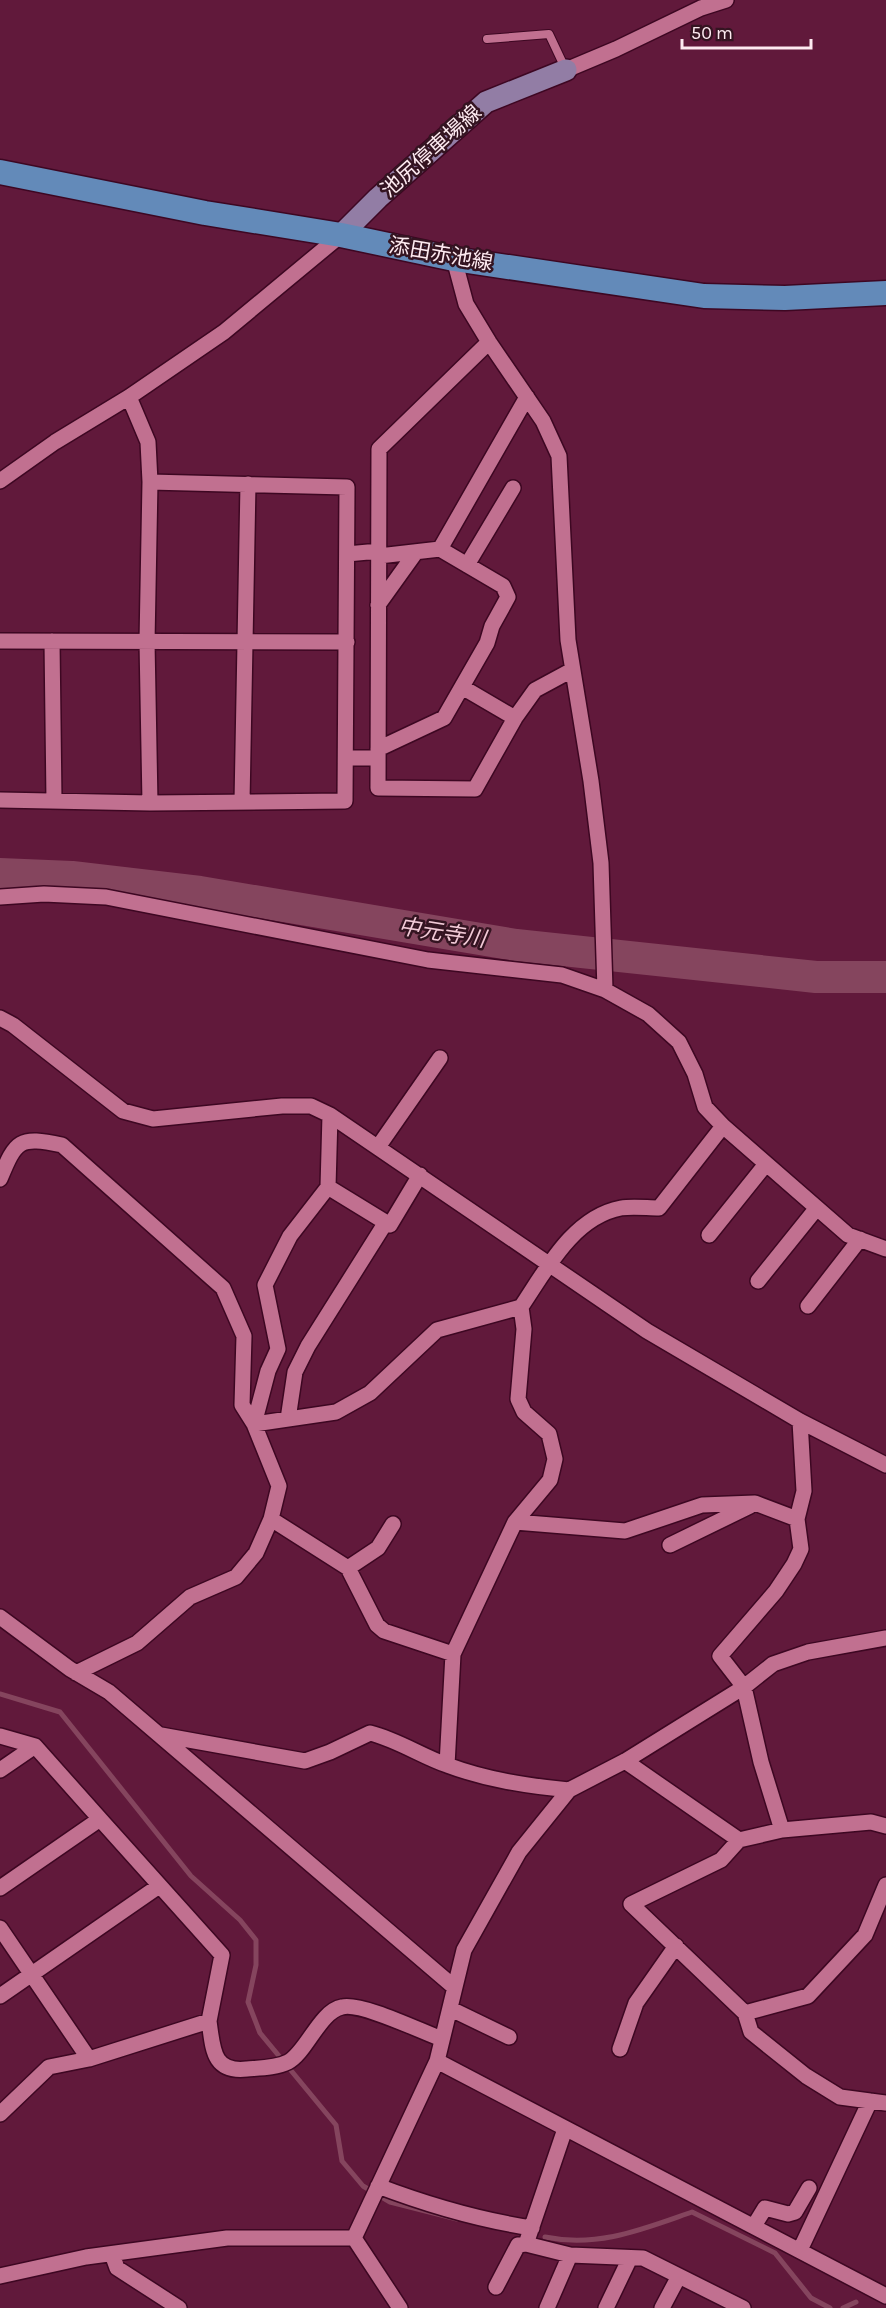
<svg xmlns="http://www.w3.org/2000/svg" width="886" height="2308" viewBox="0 0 886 2308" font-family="Karla,'Noto Sans JP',sans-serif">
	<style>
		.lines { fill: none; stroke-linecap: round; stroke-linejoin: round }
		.stream { stroke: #85455e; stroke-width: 5 }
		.river { stroke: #85455e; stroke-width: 32 }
		.service-casing { stroke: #3d0722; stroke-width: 10 }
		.minor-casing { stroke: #3d0722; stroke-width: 18 }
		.secondary-casing { stroke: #3d0722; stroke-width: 24 }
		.primary-casing { stroke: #3d0722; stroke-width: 27 }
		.service { stroke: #c17090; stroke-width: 8 }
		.minor { stroke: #c17090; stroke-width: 15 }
		.secondary { stroke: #927da5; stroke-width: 21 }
		.primary { stroke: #638ab9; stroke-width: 24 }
		.labels { text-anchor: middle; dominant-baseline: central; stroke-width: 5; stroke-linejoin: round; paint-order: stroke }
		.street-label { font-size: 21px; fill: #fdeaf0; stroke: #341421 }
		.water-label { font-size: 22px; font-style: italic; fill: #f3cbd8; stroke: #341421 }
	</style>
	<rect width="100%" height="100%" fill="#61193b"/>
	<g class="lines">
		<path class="stream" d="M0 1694 60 1712 191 1876 240 1920 256 1940V1965L248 2002 260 2033 336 2125 342 2161 363 2186 390 2202 457 2219
			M545 2237C598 2248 643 2229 692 2212L775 2253 811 2298 830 2308
			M843 2308 856 2302"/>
		<path class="river" d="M0 874 72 877 200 892 516 945 816 977H886"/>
		<defs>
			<path id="service" d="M487 39 549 34 565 68"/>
			<path id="minor" d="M566 70 616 49 701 8 726 0
				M454 259 466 304 489 342 543 421 559 456 568 640 591 781 601 863 605 990 648 1014 679 1042 695 1074 705 1107 723 1126 848 1235 886 1249
				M489 342 379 449 378 788 475 789 515 718 535 690 572 670
				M129 397 148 442 150 482
				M0 481 55 442 129 397 224 332 341 235
				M150 482 347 487 345 801 150 803 147 642Z
				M347 554 379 551
				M379 556 440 549 527 397
				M467 565 513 488
				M378 605 416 552
				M0 641 347 642
				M52 641 54 801
				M462 687 515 718
				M378 749 444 718 487 643 492 626 508 597 503 586 440 549
				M346 758H378
				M0 800 150 803
				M242 802 248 484
				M0 897 44 894 106 897 428 960 562 975 605 990
				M0 1018 13 1025 123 1111 153 1119 282 1106H311L330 1115 647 1331 800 1421 886 1465
				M330 1115 328 1187 290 1236 265 1285 278 1349 268 1371 254 1424 279 1486 271 1519 348 1568 377 1625 384 1631 453 1654 447 1765
				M378 1147 440 1058
				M0 1179C16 1140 19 1136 62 1145L223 1288 244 1336 242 1405 254 1424 336 1412 370 1393 437 1330 521 1307
				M328 1187 390 1225 420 1175
				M709 1235 766 1164
				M758 1281 816 1209
				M808 1306 860 1239
				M288 1419 295 1372 308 1346 386 1222
				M515 1522 550 1480 555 1459 549 1434 524 1412 518 1399 524 1329 521 1307C546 1270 573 1217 621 1208 633 1206 647 1208 659 1208L723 1126
				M670 1545 750 1506
				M348 1568 378 1548 393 1524
				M0 1617 70 1669 109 1692 454 1987
				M453 1654 515 1522 625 1531 702 1505 755 1503 797 1519
				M76 1673 137 1643 190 1597 236 1577 256 1553 271 1519
				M161 1735 305 1761 330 1752 370 1733C398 1740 421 1756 447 1765 487 1780 528 1786 569 1790
				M0 1736 35 1746 100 1819 0 1888
				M625 1761 739 1840 782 1830 871 1822 886 1826
				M0 1770 35 1746
				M782 1830 761 1762 744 1687 720 1656 776 1591 794 1564 801 1549 797 1519 804 1491 800 1421
				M739 1840 721 1860 631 1904 745 2013 751 2032 806 2076 840 2097 870 2101
				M0 1928 89 2059
				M0 1996 159 1886
				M451 2009 509 2037
				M745 2013 808 1996 865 1935 886 1885
				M209 2021C213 2048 212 2073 247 2069 260 2068 276 2068 288 2062 306 2053 320 2011 342 2007 361 2002 420 2031 442 2039
				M620 2049 636 2003 676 1946
				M437 2061 886 2296
				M0 2114 49 2067 89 2059 209 2021 222 1955 100 1819
				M565 2129 526 2244 570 2255 643 2258 743 2308
				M378 2186C428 2205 480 2220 532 2228
				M754 2226 765 2208 788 2214 795 2212 809 2188
				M354 2238 437 2061 464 1950 519 1852 569 1790 625 1761 744 1687 773 1664 808 1652 886 1638
				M354 2238 400 2308
				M800 2250 870 2101 886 2103
				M112 2254 117 2268 179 2308
				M0 2276 86 2257 227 2238H354
				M496 2287 518 2245 526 2244
				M547 2308 570 2255
				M606 2308 630 2258
				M662 2308 679 2276"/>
			<path id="secondary" d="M341 235 378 198 486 102 566 70"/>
			<path id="primary" d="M0 172 205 213 341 235 454 259 704 296 785 298 886 293"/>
		</defs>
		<use href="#service" class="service-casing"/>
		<use href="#minor" class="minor-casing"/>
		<use href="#secondary" class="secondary-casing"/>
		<use href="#primary" class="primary-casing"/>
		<use href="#service" class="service"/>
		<use href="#minor" class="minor"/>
		<use href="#secondary" class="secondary"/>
		<use href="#primary" class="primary"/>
	</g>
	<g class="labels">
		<g class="street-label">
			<text transform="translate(431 151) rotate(-42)">池尻停車場線</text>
			<text transform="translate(441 254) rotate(10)">添田赤池線</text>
		</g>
		<g class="water-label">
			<text transform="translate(442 933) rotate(9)">中元寺川</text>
		</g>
	</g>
	<path d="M682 39v9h129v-9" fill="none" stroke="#fdeaf0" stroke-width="3"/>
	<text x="691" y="39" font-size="18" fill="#fdeaf0" stroke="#341421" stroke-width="4.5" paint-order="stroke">50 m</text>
</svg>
